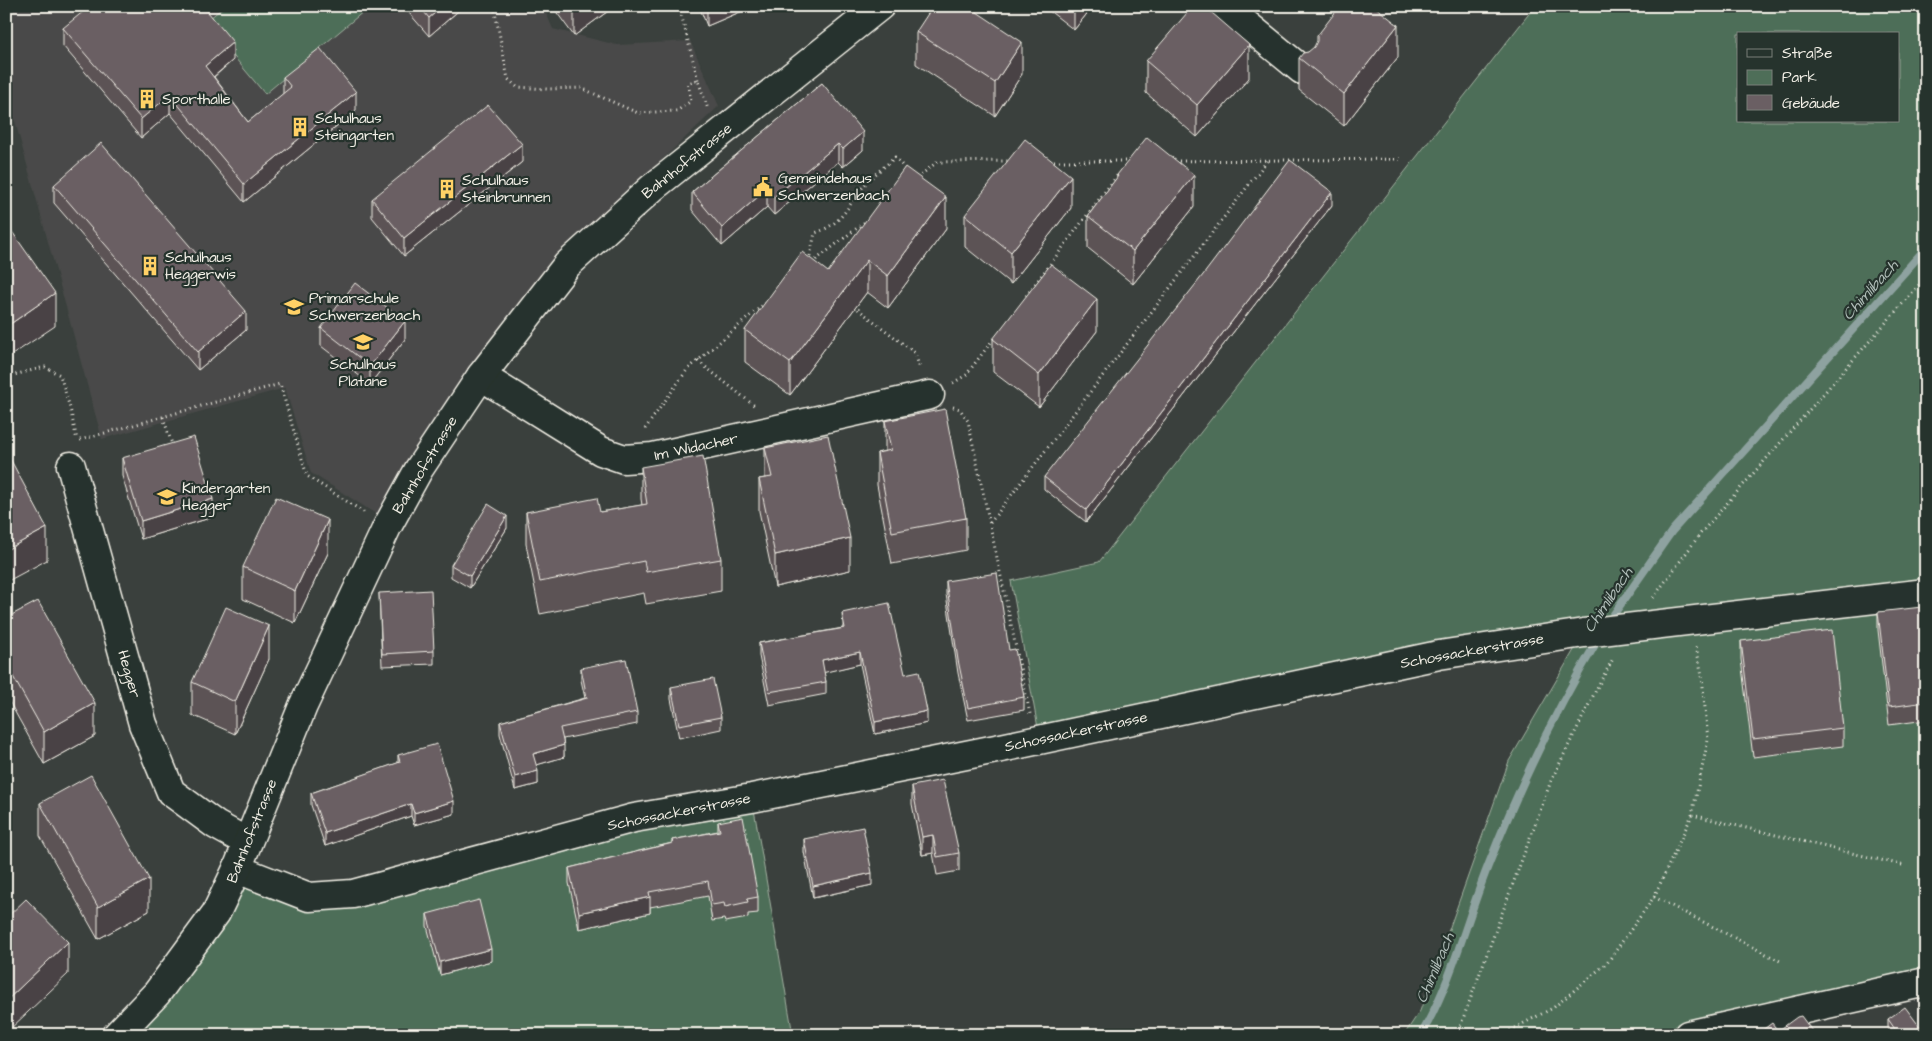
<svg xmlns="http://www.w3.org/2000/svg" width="1932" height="1041" viewBox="0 0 1932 1041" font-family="'Architects Daughter',sans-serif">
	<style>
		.built { fill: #484948 }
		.green { fill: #4e6e58; stroke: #a1b0a0; fill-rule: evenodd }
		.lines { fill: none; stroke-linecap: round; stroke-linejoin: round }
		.stream { stroke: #8ea2a0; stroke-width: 8 }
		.minor-casing { stroke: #f4f1e8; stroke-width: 31 }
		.major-casing { stroke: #f4f1e8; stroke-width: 31 }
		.path { stroke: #f4f1e8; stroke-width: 3; stroke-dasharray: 1 4; stroke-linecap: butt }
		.minor { stroke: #26332d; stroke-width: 28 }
		.major { stroke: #26332d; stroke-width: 28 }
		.wall { fill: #5b5255; stroke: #f4f1e8 }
		.shaded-wall { fill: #4a4245; stroke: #f4f1e8 }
		.building { fill: #6a5f63; stroke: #f4f1e8 }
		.labels { text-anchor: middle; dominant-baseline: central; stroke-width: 4.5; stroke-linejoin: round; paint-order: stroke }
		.poi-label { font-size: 15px; fill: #f4f1e8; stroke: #26332d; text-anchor: start }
		.street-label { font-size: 15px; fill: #f4f1e8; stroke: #26332d }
		.water-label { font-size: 16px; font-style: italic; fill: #b0bdb8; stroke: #26332d }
	</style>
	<rect width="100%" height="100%" fill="#3a403d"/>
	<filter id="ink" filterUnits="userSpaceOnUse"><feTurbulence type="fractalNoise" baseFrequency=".02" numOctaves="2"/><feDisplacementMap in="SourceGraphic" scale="10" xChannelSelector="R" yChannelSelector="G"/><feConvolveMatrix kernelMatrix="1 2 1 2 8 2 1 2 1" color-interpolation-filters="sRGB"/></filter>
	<g filter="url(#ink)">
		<path class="built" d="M6 6H543L553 29 617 45 690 41 719 106 565 251 381 517 311 473 285 388 102 439 6 88Z"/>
		<path class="green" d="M225 6H370L265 94 205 22Z
			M1535 6H1926V982L1688 1035H1404L1420 1011 1509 761 1584 633 1040 739 1011 581 1099 562ZM1738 34H1898V121H1738Z
			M752 798 793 1035H117L237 869 309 897Z"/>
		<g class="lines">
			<path class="stream" d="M1607 624 1672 531 1926 248
				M1421 1035C1453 979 1465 924 1488 866 1519 787 1555 711 1599 638"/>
			<defs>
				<path id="minor" d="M1224 6 1302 70
					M481 376 601 451 624 459 653 457 930 395
					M71 466 143 724 171 792 216 825 247 842
					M237 869 309 897 353 894 634 818 752 798 1001 748 1439 655 1584 633 1926 593
					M1688 1035 1926 982"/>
				<path id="major" d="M117 1035 157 993 216 913 237 869 303 706 387 527 419 469 481 376 567 265 652 188 880 6"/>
			</defs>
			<use href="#minor" class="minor-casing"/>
			<use href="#major" class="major-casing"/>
			<path class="path" d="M494 6 508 79 517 87 547 89 581 88 638 113 677 111 691 101 688 83 698 80 708 109
				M679 6 698 80
				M1049 161H1130
				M1174 161 1404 159
				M917 178 937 162 1010 161
				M809 261 815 233C846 223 848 202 869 180 877 172 887 165 895 157L906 170
				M812 263 866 221
				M1026 296 1119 173
				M854 306 915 353 920 369
				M698 361 756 407
				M6 377 45 367 60 375 70 408 77 440
				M953 383 966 375 995 337
				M953 407 960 409 968 421 1030 714
				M163 417 173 447
				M645 429 687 370 765 303
				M80 440 280 384 307 476 365 513
				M990 523 1267 161
				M1653 598 1701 533 1926 277
				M1692 815 1906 866
				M1654 897 1780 961
				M1457 1035 1551 781 1598 686 1614 657
				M1501 1035 1553 1008 1607 963 1654 897 1692 815 1708 740 1702 676 1696 646"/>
			<use href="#minor" class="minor"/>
			<use href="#major" class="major"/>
		</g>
		<path class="wall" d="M403 6H464L429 36Z
			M552 6H615L574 36Z
			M699 6H754L707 26Z
			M1043 6H1093L1074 30Z
			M63 28 233 60 214 77 248 122 283 94V77L356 110 244 202 170 113 141 138 63 46Z
			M916 32 1022 74 995 116 916 64Z
			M1308 52 1398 57 1344 126 1299 90V58Z
			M1146 61 1249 78 1197 137 1146 93Z
			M822 83 863 150 843 167 838 162 774 215 767 207 722 246 692 210V192Z
			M522 162 404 256 372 217V199Z
			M1117 175 1194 207 1133 284 1088 248V216L1117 178Z
			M54 185 246 330 198 370 54 203Z
			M1332 205 1086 522 1044 489V477Z
			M1071 208 1011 284 965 247V215Z
			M946 229 888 308 867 292 790 395 745 362V330L828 272Z
			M321 328 405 339 370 384 321 346Z
			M1097 331 1039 407 993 372V339Z
			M885 421 966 518V550L892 564 877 485V453L885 451Z
			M765 448 850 570 775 587 759 511V479L765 478Z
			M122 458 213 517 141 539 122 476Z
			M641 467 721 559V591L646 604 644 593 540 614 526 544V512H600L642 505 641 499Z
			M507 528 470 588 451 577V565Z
			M328 553 295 623 243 599V567Z
			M946 581 1009 650 1024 697V710L968 720 958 673 946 594Z
			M379 593 434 651V664L382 666Z
			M1878 612 1926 640V720L1889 725 1878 630Z
			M842 613 905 674 927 723 875 734 860 664 824 672 826 682V694L769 705 759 656V643L843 628Z
			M6 618 95 736 44 764 6 696Z
			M1741 641 1843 728V746L1753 757 1741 659Z
			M269 659 235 734 192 715V682Z
			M581 668 637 712V724L563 739 564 757 536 765 538 784 515 790 500 734V722L585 698 581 680Z
			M671 687 721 717V729L679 738 671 699Z
			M398 755 454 814 414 825 411 816 325 846 311 805V793L398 763Z
			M912 786 959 853V871L937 875 933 853 922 855 912 804Z
			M40 803 149 911 98 939 40 836Z
			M718 822 758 897V913L748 914V918L725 922 724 919 712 921 708 896 650 907V913L579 929 569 883V868L672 843V840L718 831Z
			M804 839 872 885 813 898 804 852Z
			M427 914 491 961 440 975 427 926Z
			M1888 1019 1926 1035H1891L1888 1030Z"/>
		<path class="shaded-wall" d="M443 6H464L429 36V18Z
			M574 6H615L574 36Z
			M707 6H754L707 26Z
			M1074 6H1093L1074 30Z
			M1398 25V57L1344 126V94Z
			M233 42V60L205 84V66Z
			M1022 42V74L995 116V83Z
			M1249 45V78L1197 137V105Z
			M356 92V110L244 202V184Z
			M170 95V113L141 138V119Z
			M863 132V150L843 167V149Z
			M522 144V162L404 256V238Z
			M838 144V162L774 215V197Z
			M1194 175V207L1133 284V251Z
			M1071 176V208L1011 284V252Z
			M767 189V207L722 246V228Z
			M1332 192V205L1086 522V510Z
			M946 197V229L888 308V276Z
			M867 260V292L790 395V363Z
			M55 293V326L6 359V327Z
			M1097 299V331L1039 407V375Z
			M246 311V330L198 370V352Z
			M405 321V339L370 384V366Z
			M213 499V517L141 539V521Z
			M507 516V528L470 588V576Z
			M328 520V553L295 623V591Z
			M47 528V560L6 582V550Z
			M850 538V570L775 587V555Z
			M269 626V659L235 734V702Z
			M860 652V664L822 673V660Z
			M95 703V736L44 764V732Z
			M927 711V723L875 734V722Z
			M564 745V757L533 766V754Z
			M538 771V784L515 790V777Z
			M454 801V814L414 825V813Z
			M411 804V816L325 846V833Z
			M933 835V853L922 855V837Z
			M872 873V885L813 898V886Z
			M149 879V911L98 939V907Z
			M650 897V913L579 929V913Z
			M68 942V974L8 1031V1035H6V1001Z
			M491 949V961L440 975V962Z"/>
		<path class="building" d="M90 6H203L233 42 205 66 248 122 291 87 283 77 320 48 356 92 244 184 170 95 141 119 63 28Z
			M419 6H443L429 18Z
			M933 6H968L1022 42 995 83 916 32Z
			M1193 6H1204L1249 45 1197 105 1146 61Z
			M1340 6H1374L1398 25 1344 94 1299 58 1303 53 1308 52 1314 47 1317 41V36Z
			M822 83 863 132 843 149 838 144 774 197 767 189 722 228 692 192Z
			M488 105 522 144 404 238 372 199Z
			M1147 137 1194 175 1133 251 1088 216 1118 176 1117 175Z
			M1025 139 1071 176 1011 252 965 215Z
			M101 143 246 311 198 352 54 185Z
			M1290 160 1332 192 1086 510 1044 477 1203 275Z
			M905 167 946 197 888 276 867 260 790 363 745 330 802 252 828 272Z
			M6 223 55 293 6 327Z
			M1051 264 1097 299 1039 375 993 339Z
			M355 283 405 321 370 366 321 328Z
			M945 409 966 518 892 532 877 453 891 450 885 421Z
			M828 435 850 538 775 555 759 479 772 477 765 448Z
			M194 437 213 499 141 521 122 458Z
			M6 451 47 528 6 550Z
			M703 456 721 559 646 572 644 561 540 582 526 512 597 498 600 512 647 504 641 467Z
			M276 497 328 520 295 591 243 567Z
			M488 504 507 516 470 576 451 565Z
			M997 573 1009 650 1015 649 1024 697 968 708 958 660 946 581Z
			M431 590 434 651 382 654 379 593Z
			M38 601 95 703 44 732 6 664V618Z
			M889 603 905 674 919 671 927 711 875 722 860 652 822 660 826 682 769 692 759 643 845 628 842 613Z
			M226 607 269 626 235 702 192 682Z
			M1922 607 1926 640V702L1889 707 1878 612Z
			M1832 630 1843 728 1753 739 1741 641Z
			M626 659 637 712 560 728 564 745 533 754 538 771 515 777 500 722 587 698 581 668Z
			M713 679 721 717 679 725 671 687Z
			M437 744 454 801 414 813 411 804 325 833 311 793 400 762 398 755Z
			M91 775 149 879 98 907 40 803Z
			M943 780 959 853 937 857 933 835 922 837 912 786Z
			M743 817 758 897 747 899 748 902 725 907 724 903 712 905 708 881 649 892 650 897 579 913 569 868 673 843 672 840 720 831 718 822Z
			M863 827 872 873 813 886 804 839Z
			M26 899 68 942 6 1001V918Z
			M479 900 491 949 440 962 427 914Z
			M1905 1007 1926 1035H1899L1888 1019Z
			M1801 1016 1815 1035H1756L1772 1023 1778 1031 1797 1017Z"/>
	</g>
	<defs>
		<symbol id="building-bare" viewBox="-9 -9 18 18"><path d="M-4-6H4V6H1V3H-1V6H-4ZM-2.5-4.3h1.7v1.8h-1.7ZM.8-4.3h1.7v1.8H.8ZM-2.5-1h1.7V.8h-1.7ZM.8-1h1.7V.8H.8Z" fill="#ffd166" stroke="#26332d" stroke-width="2.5" paint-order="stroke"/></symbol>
		<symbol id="civic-bare" viewBox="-9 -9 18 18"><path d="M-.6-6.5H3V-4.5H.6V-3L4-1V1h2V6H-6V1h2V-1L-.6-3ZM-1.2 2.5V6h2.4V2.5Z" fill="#ffd166" stroke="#26332d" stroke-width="2.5" paint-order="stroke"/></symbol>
		<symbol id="school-bare" viewBox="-9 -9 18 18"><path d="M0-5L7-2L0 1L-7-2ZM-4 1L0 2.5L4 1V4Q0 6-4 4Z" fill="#ffd166" stroke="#26332d" stroke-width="2.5" paint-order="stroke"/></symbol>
	</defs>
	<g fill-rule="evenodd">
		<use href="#building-bare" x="133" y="85" width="28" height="28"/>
		<use href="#building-bare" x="286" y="113" width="28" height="28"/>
		<use href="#civic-bare" x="749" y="173" width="28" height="28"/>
		<use href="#building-bare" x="433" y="175" width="28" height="28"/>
		<use href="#building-bare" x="136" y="252" width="28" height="28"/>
		<use href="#school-bare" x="280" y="293" width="28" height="28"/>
		<use href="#school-bare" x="349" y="328" width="28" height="28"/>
		<use href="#school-bare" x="153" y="483" width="28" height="28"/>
	</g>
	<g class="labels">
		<g class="poi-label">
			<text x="162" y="99">Sporthalle</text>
			<text x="315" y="118">Schulhaus<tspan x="315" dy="17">Steingarten</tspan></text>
			<text x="778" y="178">Gemeindehaus<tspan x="778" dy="17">Schwerzenbach</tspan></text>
			<text x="462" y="180">Schulhaus<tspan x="462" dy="17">Steinbrunnen</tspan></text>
			<text x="165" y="257">Schulhaus<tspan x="165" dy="17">Heggerwis</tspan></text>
			<text x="309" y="298">Primarschule<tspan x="309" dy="17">Schwerzenbach</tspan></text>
			<text x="363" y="364" text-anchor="middle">Schulhaus<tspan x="363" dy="17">Platane</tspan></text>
			<text x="182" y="488">Kindergarten<tspan x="182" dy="17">Hegger</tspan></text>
		</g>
		<g class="street-label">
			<text transform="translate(687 161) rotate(-39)">Bahnhofstrasse</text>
			<text transform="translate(696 447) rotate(-12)">Im Widacher</text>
			<text transform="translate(425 465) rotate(-59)">Bahnhofstrasse</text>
			<text transform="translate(1472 651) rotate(-10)">Schossackerstrasse</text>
			<text transform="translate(129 674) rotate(74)">Hegger</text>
			<text transform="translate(1076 732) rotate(-12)">Schossackerstrasse</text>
			<text transform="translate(679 812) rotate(-11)">Schossackerstrasse</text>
			<text transform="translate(252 831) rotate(-68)">Bahnhofstrasse</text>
		</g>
		<g class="water-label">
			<text transform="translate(1870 290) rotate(-48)">Chimlibach</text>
			<text transform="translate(1608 600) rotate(-56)">Chimlibach</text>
			<text transform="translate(1435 968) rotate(-67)">Chimlibach</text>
		</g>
	</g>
	<rect width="1932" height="1041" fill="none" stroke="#26332d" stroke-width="25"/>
	<rect x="12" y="12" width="1907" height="1016" fill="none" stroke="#f4f1e8" stroke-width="2" filter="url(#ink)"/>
	<rect x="1737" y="32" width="162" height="90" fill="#26332d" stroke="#787f78"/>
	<rect x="1747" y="49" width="25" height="8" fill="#26332d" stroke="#787f78"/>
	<text x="1782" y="58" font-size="15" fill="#f4f1e8">Straße</text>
	<rect x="1747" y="70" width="25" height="15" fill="#4e6e58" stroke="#787f78"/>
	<text x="1782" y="82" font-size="15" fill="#f4f1e8">Park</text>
	<rect x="1747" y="95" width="25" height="15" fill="#6a5f63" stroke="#787f78"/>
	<text x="1782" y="108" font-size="15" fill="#f4f1e8">Gebäude</text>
</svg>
